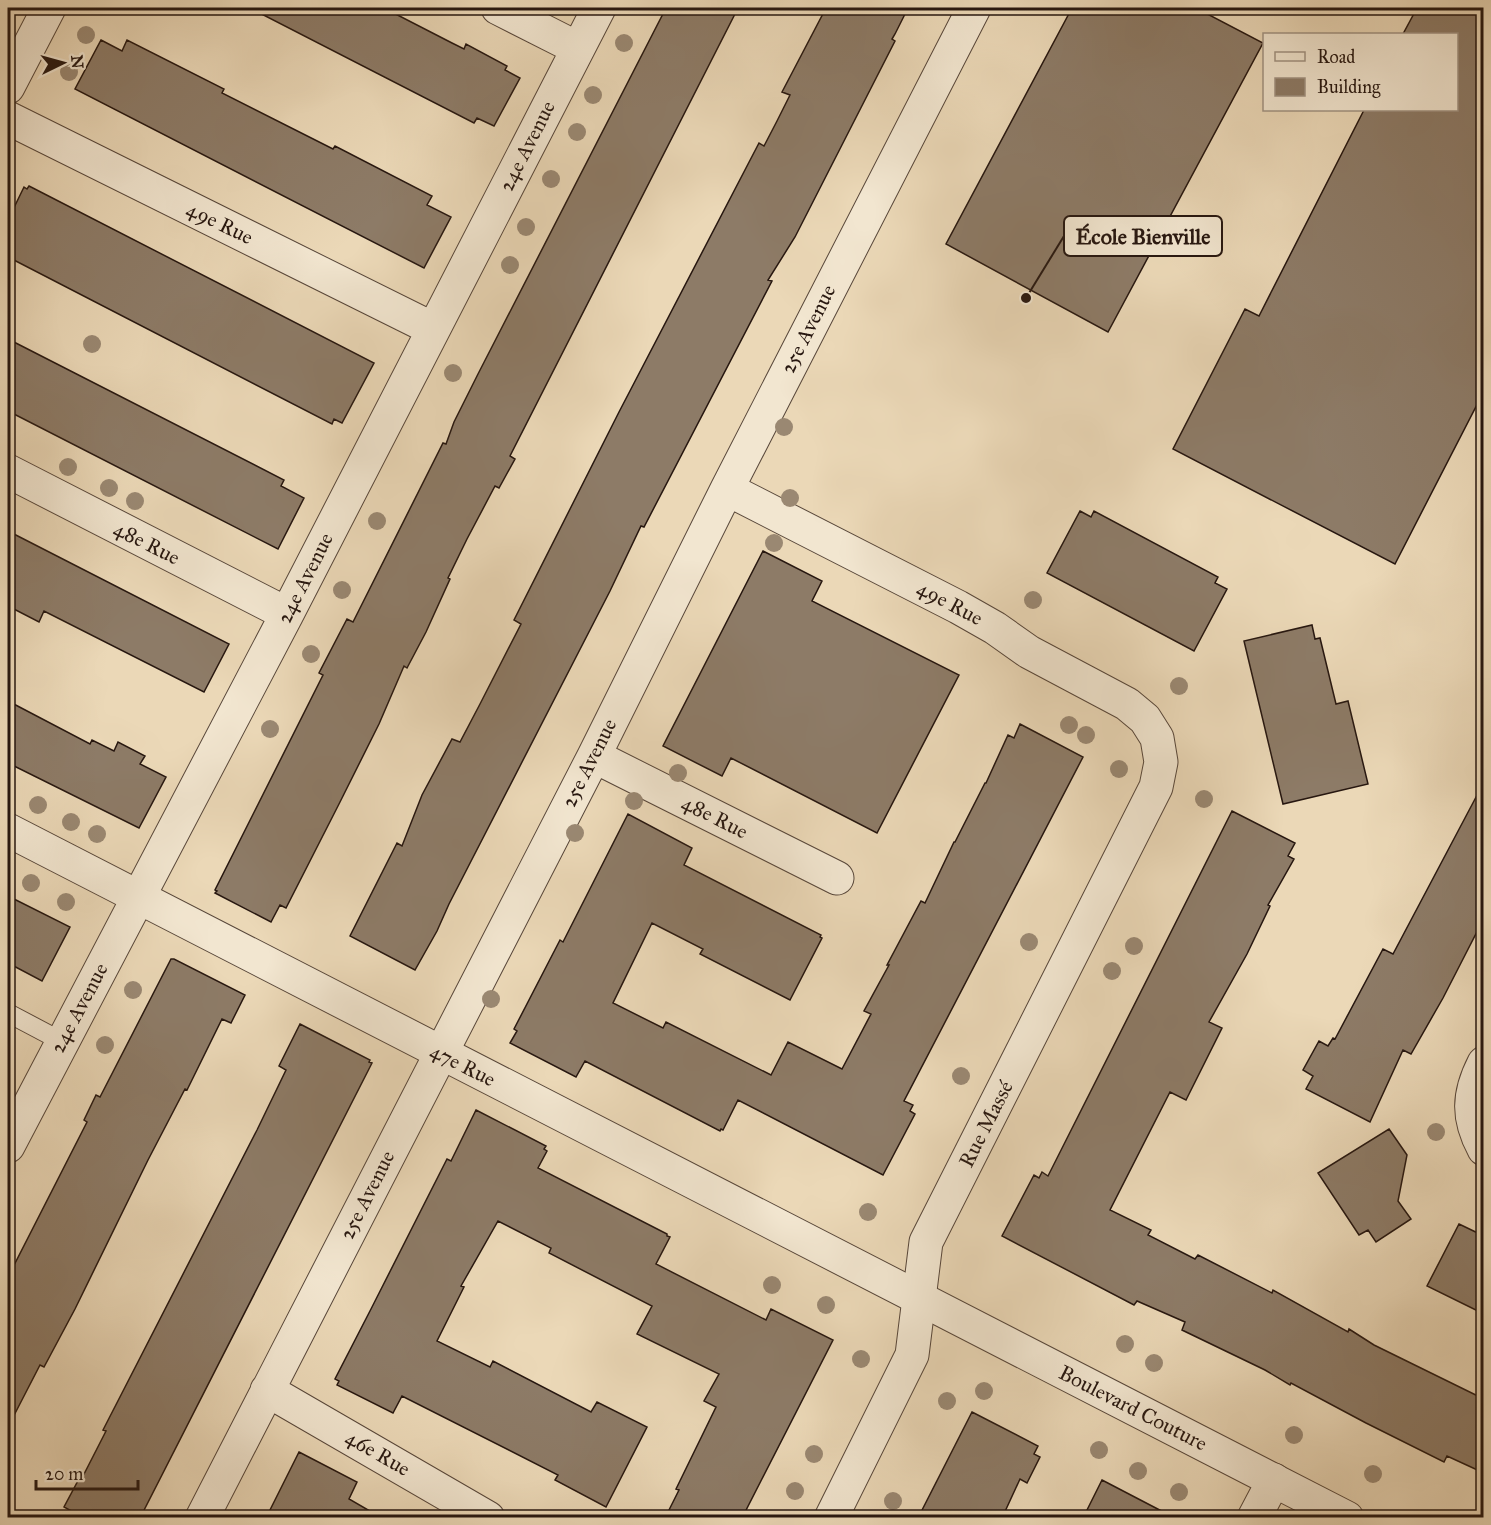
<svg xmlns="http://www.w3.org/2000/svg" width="1491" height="1525" viewBox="0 0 1491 1525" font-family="'IM FELL Great Primer',serif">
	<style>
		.building { fill: #8d7b67; stroke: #271710; stroke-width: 1.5 }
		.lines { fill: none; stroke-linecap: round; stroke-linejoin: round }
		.service-casing { stroke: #58473a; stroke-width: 20 }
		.minor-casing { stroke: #58473a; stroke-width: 35 }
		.tertiary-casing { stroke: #58473a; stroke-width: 35 }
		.service { stroke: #f2e6d0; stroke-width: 18 }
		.minor { stroke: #f2e6d0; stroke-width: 33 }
		.tertiary { stroke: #f2e6d0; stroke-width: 33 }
		.tree { fill: #9a8872 }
		.labels { text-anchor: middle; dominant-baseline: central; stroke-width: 6; stroke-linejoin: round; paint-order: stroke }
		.street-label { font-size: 21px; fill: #271710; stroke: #f2e6d0 }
		.leader { fill: none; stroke: #271710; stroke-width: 2 }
		.callout-dot { fill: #271710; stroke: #f2e6d0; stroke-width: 2 }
		.callout { fill: #f2e6d0; stroke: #271710; stroke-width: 2 }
		.callout-label { font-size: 22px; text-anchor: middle; font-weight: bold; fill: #271710 }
	</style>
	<rect width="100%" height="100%" fill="#ebd8b7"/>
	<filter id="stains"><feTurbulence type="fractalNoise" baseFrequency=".00333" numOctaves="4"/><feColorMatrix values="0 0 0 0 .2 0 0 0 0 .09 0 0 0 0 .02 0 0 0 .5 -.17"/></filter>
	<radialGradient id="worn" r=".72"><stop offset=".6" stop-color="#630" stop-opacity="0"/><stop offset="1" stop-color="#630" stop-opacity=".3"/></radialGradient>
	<path class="building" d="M250 8H384L452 43 464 49 466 44 507 66 505 70 520 78 494 126 477 118 474 123Z
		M666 8H738L510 456 515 459 499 488 495 486 467 539 448 578 450 579 426 632 407 668 404 666 379 724 339 804 286 908 280 905 271 922 215 893 217 891 215 890 323 675 319 673 347 619 353 622 443 443 446 444 454 422 478 374Z
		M826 8H908L895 34 892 39 895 41 795 237 768 280 772 281 644 527 641 526 610 591 449 904 437 931 415 970 350 936 397 843 402 846 422 795 452 739 460 742 480 704 521 624 514 620 619 412 759 143 764 146 777 121 790 95 782 92Z
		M1072 8H1196L1263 43 1108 332 946 244Z
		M1417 8H1484V391L1395 564 1173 449 1245 309 1259 316 1364 110H1456V34H1403Z
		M101 40 122 51 127 40 224 89 222 93 333 149 335 146 432 196 427 205 451 217 424 268 75 89Z
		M29 186 374 363 342 423 334 419 332 424 8 257V220L24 187 27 189Z
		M8 339 284 480 281 486 304 498 278 549 8 411Z
		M1080 511 1091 517 1094 511 1218 577 1215 583 1227 589 1194 651 1047 573Z
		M8 531 229 644 204 692 44 611 39 622 8 606Z
		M763 551 822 581 812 601 959 675 877 833 731 758 722 776 663 746Z
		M1312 625 1315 639 1320 638 1336 704 1348 701 1368 784 1283 804 1244 641Z
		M8 701 90 744 92 740 114 751 118 742 145 756 140 764 166 777 139 828 8 763Z
		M1020 724 1083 757 904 1101 913 1105 910 1111 915 1114 883 1175 738 1100 723 1130 721 1129 720 1131 585 1061 576 1077 510 1043 517 1031 514 1029 560 940 563 942 628 814 692 848 684 865 821 935 820 937 822 938 790 1000 700 954 703 949 652 923 613 1003 663 1028 666 1022 771 1075 788 1042 842 1069 871 1014 864 1011 889 965H887L921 901 925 903 954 842H955L985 783H986L1008 735 1014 738Z
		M1484 782V918L1443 998 1411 1054 1403 1050 1370 1122 1306 1089 1313 1076 1303 1070 1319 1041 1328 1046 1333 1038 1335 1039 1383 949 1393 954Z
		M1232 811 1295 843 1288 856 1294 859 1268 905 1270 906 1247 954 1209 1022 1222 1028 1186 1100 1170 1092 1110 1210 1151 1230 1148 1235 1195 1259 1198 1255 1272 1293 1273 1290 1348 1332 1349 1329 1374 1345 1484 1399V1473L1447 1456 1444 1462 1366 1423 1291 1383 1290 1385 1265 1370 1182 1330 1185 1322 1137 1301 1134 1305 1002 1236 1034 1175 1039 1178 1042 1172 1048 1176Z
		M8 896 70 927 42 981 8 963Z
		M171 959H174L245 995 231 1023 222 1019 187 1090 185 1089 148 1160 75 1309 44 1367 40 1365 8 1427V1277L87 1122 84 1120 96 1095 100 1097Z
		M300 1024 370 1060 369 1062 372 1063 140 1518H84L64 1507 80 1477 82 1478 106 1431 103 1430 257 1130 286 1070 279 1066Z
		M476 1110 546 1146 544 1149 547 1151 538 1168 667 1234V1236L670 1237 656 1264 766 1320 771 1309 833 1340 742 1518H665L679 1490 676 1489 716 1407 704 1401 719 1374 637 1334 652 1306 549 1253 551 1248 498 1221 461 1286 464 1287 437 1341 490 1367 493 1361 591 1412 597 1402 647 1427 606 1507 555 1480 558 1475 402 1396 393 1413 337 1385 339 1381 335 1379 371 1309 447 1159 451 1161Z
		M1389 1129 1407 1155 1398 1201 1411 1219 1376 1242 1368 1230 1359 1235 1318 1173Z
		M1459 1224 1484 1236V1314L1427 1286Z
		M972 1412 1038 1446 1034 1454 1040 1457 1027 1483 1020 1479 1002 1518H918Z
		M299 1452 357 1482 349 1499 382 1518H266Z
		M1102 1480 1175 1518H1083Z"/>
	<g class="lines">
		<defs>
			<path id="service" d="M8 1013 61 1041"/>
			<path id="minor" d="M498 8 577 48
				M8 87 49 8
				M8 118 433 329
				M8 471 287 614
				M727 489 958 607 995 628 1029 652 1127 704 1145 719 1157 738 1161 762 1156 787 926 1242 912 1355 831 1518
				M594 756 837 878
				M1484 1063C1468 1094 1467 1118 1484 1149
				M8 1146 287 614 599 8
				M267 1390 488 1518
				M202 1518 594 756 727 489 974 8
				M1254 1518 1274 1480"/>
			<path id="tertiary" d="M8 830 1347 1518"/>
		</defs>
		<use href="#service" class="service-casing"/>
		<use href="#minor" class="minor-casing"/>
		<use href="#tertiary" class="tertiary-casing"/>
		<use href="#service" class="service"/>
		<use href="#minor" class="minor"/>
		<use href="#tertiary" class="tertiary"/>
	</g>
	<g class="tree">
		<circle cx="86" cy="35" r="9"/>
		<circle cx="624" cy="43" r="9"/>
		<circle cx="69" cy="72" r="9"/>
		<circle cx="593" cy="95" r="9"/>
		<circle cx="577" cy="132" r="9"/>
		<circle cx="551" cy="179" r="9"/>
		<circle cx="526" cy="227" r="9"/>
		<circle cx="510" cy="265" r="9"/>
		<circle cx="92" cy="344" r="9"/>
		<circle cx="453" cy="373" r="9"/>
		<circle cx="784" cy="427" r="9"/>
		<circle cx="68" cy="467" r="9"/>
		<circle cx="109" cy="488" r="9"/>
		<circle cx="790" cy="498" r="9"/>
		<circle cx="135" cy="501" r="9"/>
		<circle cx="377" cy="521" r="9"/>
		<circle cx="774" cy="543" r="9"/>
		<circle cx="342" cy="590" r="9"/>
		<circle cx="1033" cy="600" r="9"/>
		<circle cx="311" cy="654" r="9"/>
		<circle cx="1179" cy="686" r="9"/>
		<circle cx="1069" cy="725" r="9"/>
		<circle cx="270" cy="729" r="9"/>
		<circle cx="1086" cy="735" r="9"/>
		<circle cx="1119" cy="769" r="9"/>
		<circle cx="678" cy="773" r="9"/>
		<circle cx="1204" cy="799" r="9"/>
		<circle cx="634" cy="801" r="9"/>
		<circle cx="38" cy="805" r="9"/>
		<circle cx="71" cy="822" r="9"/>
		<circle cx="575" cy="833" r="9"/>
		<circle cx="97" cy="834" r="9"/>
		<circle cx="31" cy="883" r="9"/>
		<circle cx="66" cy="902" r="9"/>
		<circle cx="1029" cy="942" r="9"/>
		<circle cx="1134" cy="946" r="9"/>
		<circle cx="1112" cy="971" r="9"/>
		<circle cx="133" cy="990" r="9"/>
		<circle cx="491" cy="999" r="9"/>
		<circle cx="105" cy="1045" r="9"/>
		<circle cx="961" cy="1076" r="9"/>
		<circle cx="1436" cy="1132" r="9"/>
		<circle cx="868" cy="1212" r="9"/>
		<circle cx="772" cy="1285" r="9"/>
		<circle cx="826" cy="1305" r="9"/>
		<circle cx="1125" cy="1344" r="9"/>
		<circle cx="861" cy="1359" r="9"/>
		<circle cx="1154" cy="1363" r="9"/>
		<circle cx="984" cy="1391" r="9"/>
		<circle cx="947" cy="1401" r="9"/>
		<circle cx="1294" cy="1435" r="9"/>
		<circle cx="1099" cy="1450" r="9"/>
		<circle cx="814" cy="1454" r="9"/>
		<circle cx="1138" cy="1471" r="9"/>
		<circle cx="1373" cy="1474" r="9"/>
		<circle cx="795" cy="1491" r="9"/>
		<circle cx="1179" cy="1492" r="9"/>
		<circle cx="893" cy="1501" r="9"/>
	</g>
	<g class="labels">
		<g class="street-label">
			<text transform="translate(527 146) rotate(-63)">24e Avenue</text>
			<text transform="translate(220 223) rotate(26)">49e Rue</text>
			<text transform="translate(808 329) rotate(-63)">25e Avenue</text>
			<text transform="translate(147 543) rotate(27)">48e Rue</text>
			<text transform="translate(305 578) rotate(-63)">24e Avenue</text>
			<text transform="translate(950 603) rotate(28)">49e Rue</text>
			<text transform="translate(589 763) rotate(-63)">25e Avenue</text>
			<text transform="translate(715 817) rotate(27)">48e Rue</text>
			<text transform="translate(79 1008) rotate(-62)">24e Avenue</text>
			<text transform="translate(463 1065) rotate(27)">47e Rue</text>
			<text transform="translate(986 1124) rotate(-63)">Rue Massé</text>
			<text transform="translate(367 1195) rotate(-63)">25e Avenue</text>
			<text transform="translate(1133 1408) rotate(27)">Boulevard Couture</text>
			<text transform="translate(378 1453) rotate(30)">46e Rue</text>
		</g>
	</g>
	<path class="leader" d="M1026 298L1064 236"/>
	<circle class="callout-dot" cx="1026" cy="298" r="6"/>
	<rect class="callout" x="1064" y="216" width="158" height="40" rx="6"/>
	<g class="callout-label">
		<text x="1143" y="244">École Bienville</text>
	</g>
	<rect width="1491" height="1525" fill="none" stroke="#ebd8b7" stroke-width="30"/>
	<rect x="9" y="9" width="1473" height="1507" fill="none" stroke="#271710" stroke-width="3"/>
	<rect x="15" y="15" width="1461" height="1495" fill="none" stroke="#271710" stroke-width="1.5"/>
	<rect x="1263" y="33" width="195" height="78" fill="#f2e6d0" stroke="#a19383" stroke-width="1.5"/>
	<rect x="1275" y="52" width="30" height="9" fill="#f2e6d0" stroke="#a19383" stroke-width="1.5"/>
	<text x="1317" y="63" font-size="18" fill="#271710">Road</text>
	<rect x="1275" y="78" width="30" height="18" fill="#8d7b67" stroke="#a19383" stroke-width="1.5"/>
	<text x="1317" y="93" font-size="18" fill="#271710">Building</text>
	<g transform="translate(63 63) rotate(85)" stroke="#f2e6d0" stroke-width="4.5" paint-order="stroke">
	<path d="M0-4.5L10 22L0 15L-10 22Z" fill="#271710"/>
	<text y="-9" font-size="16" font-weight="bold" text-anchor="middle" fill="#271710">N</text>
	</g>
	<path d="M36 1480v9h102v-9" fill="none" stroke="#271710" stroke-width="3"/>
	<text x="45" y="1480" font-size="18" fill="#271710" stroke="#f2e6d0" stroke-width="4.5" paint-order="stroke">20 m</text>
	<rect width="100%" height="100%" filter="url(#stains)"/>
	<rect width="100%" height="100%" fill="url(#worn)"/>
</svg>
